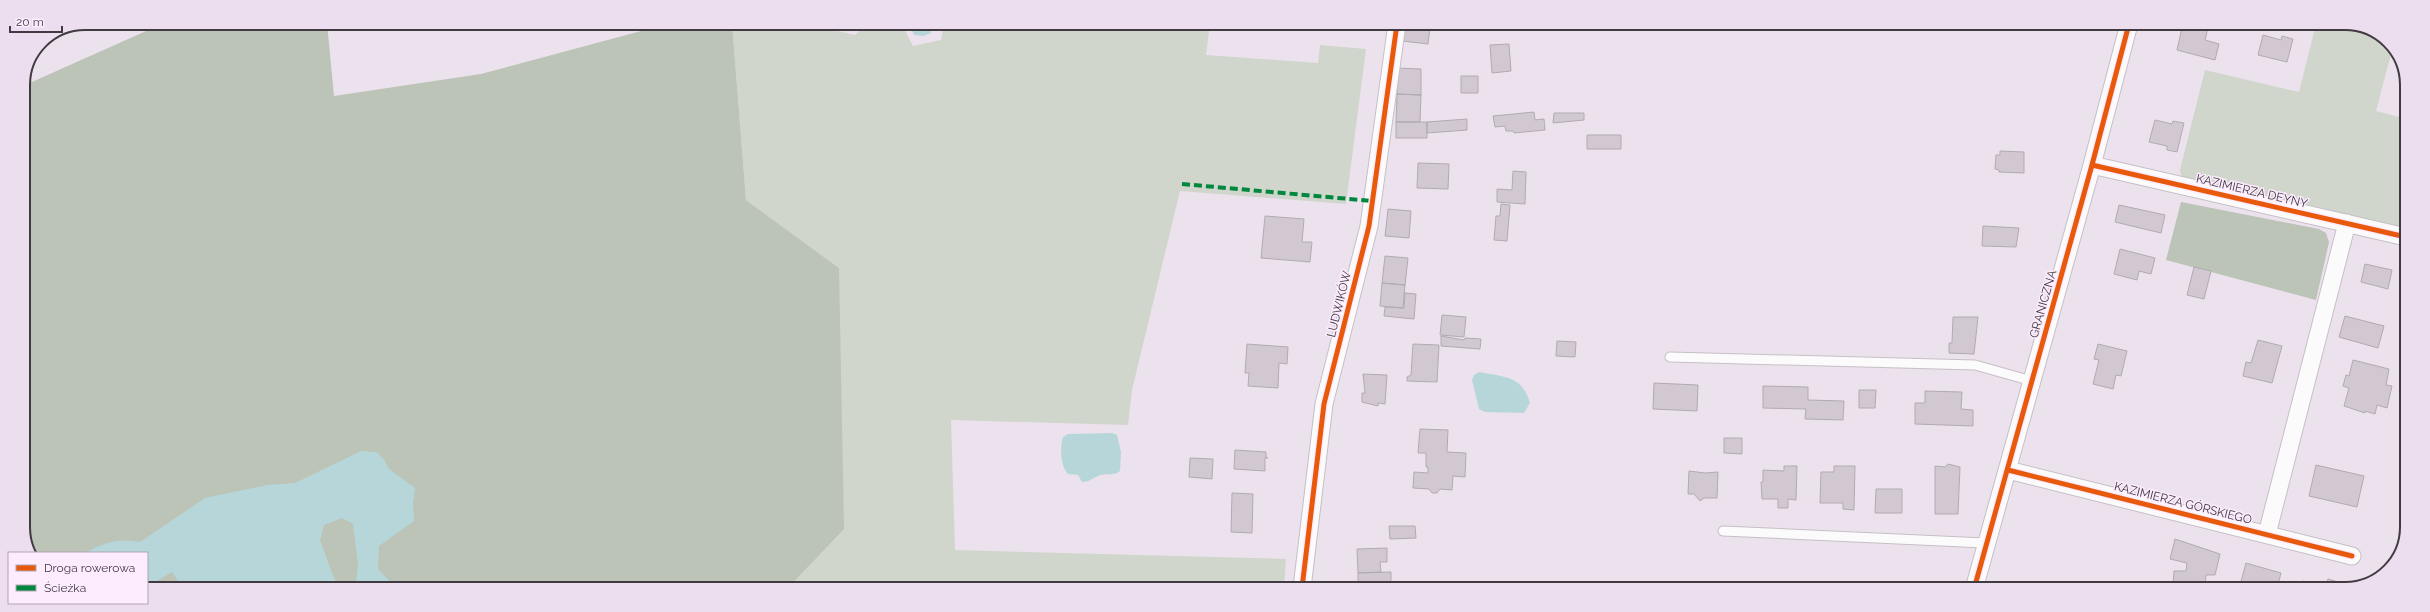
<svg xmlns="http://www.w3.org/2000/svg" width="2430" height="612" viewBox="0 0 2430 612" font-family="Raleway,sans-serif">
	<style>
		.green { fill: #d0d6cc }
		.forest { fill: #bcc3b7 }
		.water { fill: #b6d6d9; fill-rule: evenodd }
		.building { fill: #d1c8d2; stroke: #b2aab3 }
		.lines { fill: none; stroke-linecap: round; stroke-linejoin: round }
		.service-casing { stroke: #c6bfc6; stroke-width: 11 }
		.minor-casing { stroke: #c6bfc6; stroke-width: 19 }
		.path { stroke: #cbc8cb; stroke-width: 2.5; stroke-dasharray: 3 2; stroke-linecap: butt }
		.service { stroke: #fcfbfc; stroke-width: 9 }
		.minor { stroke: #fcfbfc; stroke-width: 17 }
		.quiet { stroke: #00873e; stroke-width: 4; stroke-dasharray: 8 4; stroke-linecap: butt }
		.cycleway-casing { stroke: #fcecfe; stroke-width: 8 }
		.cycleway { stroke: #e8590c; stroke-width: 5 }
		.labels { text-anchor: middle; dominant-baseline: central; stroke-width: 3; stroke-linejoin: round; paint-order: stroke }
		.street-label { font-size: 12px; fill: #413a41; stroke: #fcecfe }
		.rim { fill: none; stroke: #413a41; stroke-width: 2 }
	</style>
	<rect width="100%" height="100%" fill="#ece2ed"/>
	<path class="green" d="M732 23H802L855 35 868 23H901L913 46 941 40 944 23 1210 24 1206 55 1318 63 1320 45 1366 49 1346 204 1180 191 1132 390 1128 425 951 420 955 550 1286 559 1284 588H788L839 534V268L746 200Z
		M2316 24C2333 24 2385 29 2393 47L2376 111 2407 119 2406 230 2182 179 2180 170 2205 70 2299 92Z"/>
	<path class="forest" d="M164 23H327L334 96 481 74 671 23H732L746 200 839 268 844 529 788 588H147V553H32L24 535 23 86Z
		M2181 202 2319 229 2326 233 2329 242 2316 300 2166 260Z"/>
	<path class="water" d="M909 23H931V33L923 36 914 35Z
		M1479 372C1504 377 1522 375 1530 403L1524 413 1485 412 1479 409 1472 380 1474 375Z
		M1112 433 1117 435 1121 452 1120 471C1114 476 1108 473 1101 475 1093 477 1091 482 1082 482L1078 475 1068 474C1060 465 1060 448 1063 437L1068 434Z
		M361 451 376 452 383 458 389 469 415 488 413 504 414 521 379 546 378 569 396 588H183L172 572 150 585 152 588H147V553H85C104 542 119 538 140 542L205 498 267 485 295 483ZM342 518 353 524 358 565 356 582 339 588 332 573 320 540 324 525Z"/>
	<path class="building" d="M2186 24H2209L2205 40 2219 44 2215 60 2177 50 2182 28 2185 29Z
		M1404 25 1430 27 1428 44 1402 41Z
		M2263 35 2281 40 2282 36 2293 39 2287 62 2258 55Z
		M1509 44 1511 71 1492 73 1490 45Z
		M1397 68 1421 69V95L1397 94Z
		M1461 76H1478V93H1461Z
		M1397 94 1421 95 1420 122H1396Z
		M1534 112 1535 120 1544 119 1545 130 1514 133 1513 131H1506L1505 126 1495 127 1493 116Z
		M1554 113H1584V120L1553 123Z
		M1467 119V130L1427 133V122Z
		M2155 120 2172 124 2173 121 2184 123 2177 152 2167 150V146L2149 142Z
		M1396 122H1427V138H1396Z
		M1587 135H1621V149H1587Z
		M2000 151 2024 152V173L1999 172V170L1995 169 1996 155H2000Z
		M1418 163 1449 164 1448 189 1417 188Z
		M1513 171 1526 172 1525 204 1497 202V189L1512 190Z
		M1501 204 1510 205 1507 241 1494 240 1496 216H1500Z
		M2119 205 2165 215 2161 233 2115 222Z
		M1388 209 1411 211 1409 238 1385 236Z
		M1265 216 1304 219 1302 242H1312L1310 262 1261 258Z
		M1983 226 2019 228 2016 247 1982 246Z
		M2120 249 2155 258 2151 274 2139 271 2137 280 2114 274Z
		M1385 256 1408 258 1405 285 1382 283Z
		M2365 264 2392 270 2388 289 2361 282Z
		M2194 267 2211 271 2204 299 2187 295Z
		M1382 283 1405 285 1403 308 1380 306Z
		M1405 293 1416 294 1414 319 1384 316 1385 307 1404 308Z
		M1442 315 1466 317 1464 337 1440 335Z
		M2345 316 2384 326 2378 348 2339 337Z
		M1953 317H1978L1974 354 1949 353V343H1952Z
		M1441 336 1464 340 1465 338 1481 339 1480 349 1441 346Z
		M2258 340 2282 346 2272 383 2243 376 2246 362 2251 363Z
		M1557 341 1576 342 1575 357 1556 356Z
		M1247 344 1288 347 1287 364 1279 363 1278 388 1248 386 1249 373H1245Z
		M1413 344 1439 345 1437 382 1407 381V377L1411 375Z
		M2098 344 2127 351 2121 376 2116 375 2113 389 2093 384 2099 360 2094 359Z
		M2353 360 2389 369 2386 385 2392 386 2387 408 2377 405 2375 414 2365 411V413L2344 406 2349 388 2343 386 2346 375 2349 376Z
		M1363 374 1387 375 1385 404 1378 403V406L1362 402V393H1365Z
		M1654 383 1698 385 1697 411 1653 409Z
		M1763 386 1808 387V400L1844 401 1843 420 1805 419 1806 409 1763 408Z
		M1859 390H1876L1875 408H1859Z
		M1925 391 1962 392 1961 409 1973 410V426L1915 424V403H1925Z
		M1420 429 1448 430 1447 452 1466 453 1465 477 1453 476 1452 490 1440 489 1437 493H1432L1429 489 1413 488 1414 472 1428 473V467H1426V453H1418Z
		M1724 438H1742V454L1724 453Z
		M1235 450 1266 452V457L1268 458H1265V471L1234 469Z
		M1190 458 1213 459 1212 479 1189 477Z
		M1948 464 1960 467 1958 514H1935V466L1945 467Z
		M2316 465 2364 476 2357 507 2309 496Z
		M1784 466H1797L1796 500 1788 499V508H1778V499H1762L1761 482H1763V470L1784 471Z
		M1834 466H1855L1854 510 1843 509V503H1820L1821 472H1834Z
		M1689 471 1705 473 1718 472 1717 498H1704L1700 501 1694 494H1688Z
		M1876 489H1902V513H1875Z
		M1232 493 1253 494 1252 533 1231 532Z
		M1389 526H1415L1416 538 1390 539Z
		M2175 539 2220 554 2215 575H2206L2205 587 2173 584 2174 571H2186L2187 563 2170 559Z
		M1387 548V562H1380L1381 572 1358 573 1357 549Z
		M2246 563 2281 573 2277 589H2239Z
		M1391 572V583H1386V588H1358V573Z
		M2328 579 2345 584 2344 589H2300L2303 581 2326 586Z"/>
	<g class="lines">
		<defs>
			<path id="service" d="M1670 357 1975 365 2032 381
				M1723 531 1985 543"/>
			<path id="minor" d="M2092 165 2406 237
				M2008 470 2352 556
				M2267 534 2347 223
				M1302 588 1324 404 1369 226 1397 24
				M1974 589 2092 165 2129 24"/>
		</defs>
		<use href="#service" class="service-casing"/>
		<use href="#minor" class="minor-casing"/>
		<path class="path" d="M348 585V588"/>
		<use href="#service" class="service"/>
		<use href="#minor" class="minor"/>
		<path class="quiet" d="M1182 184 1372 201"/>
		<defs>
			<path id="cycleway" d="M2092 165 2406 237
				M2008 470 2352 556
				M1302 588 1324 404 1369 226 1397 24
				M1974 589 2092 165 2129 24"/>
		</defs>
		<use href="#cycleway" class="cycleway-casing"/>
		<use href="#cycleway" class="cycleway"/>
	</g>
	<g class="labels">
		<g class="street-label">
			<text transform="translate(2252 191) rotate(13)">KAZIMIERZA DEYNY</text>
			<text transform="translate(1339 304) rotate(-76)">LUDWIKÓW</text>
			<text transform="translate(2043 304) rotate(-74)">GRANICZNA</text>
			<text transform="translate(2183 503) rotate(14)">KAZIMIERZA GÓRSKIEGO</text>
		</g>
	</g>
	<path d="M0 0H2430V612H0ZM85 30H2345A55 55 0 0 1 2400 85V527A55 55 0 0 1 2345 582H85A55 55 0 0 1 30 527V85A55 55 0 0 1 85 30Z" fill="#eddeef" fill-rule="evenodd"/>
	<path class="rim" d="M85 30H2345A55 55 0 0 1 2400 85V527A55 55 0 0 1 2345 582H85A55 55 0 0 1 30 527V85A55 55 0 0 1 85 30Z"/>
	<rect x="8" y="552" width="140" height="52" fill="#fcecfe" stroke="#b1a5b2"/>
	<rect x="16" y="565" width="20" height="6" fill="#e8590c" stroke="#b1a5b2"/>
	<text x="44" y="572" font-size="12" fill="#413a41">Droga rowerowa</text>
	<rect x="16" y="585" width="20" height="6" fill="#00873e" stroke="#b1a5b2"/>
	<text x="44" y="592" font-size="12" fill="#413a41">Ścieżka</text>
	<path d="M10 26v6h52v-6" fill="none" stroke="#413a41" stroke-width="2"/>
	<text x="16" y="26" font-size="12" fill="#413a41" stroke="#fcecfe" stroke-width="3" paint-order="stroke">20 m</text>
</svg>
